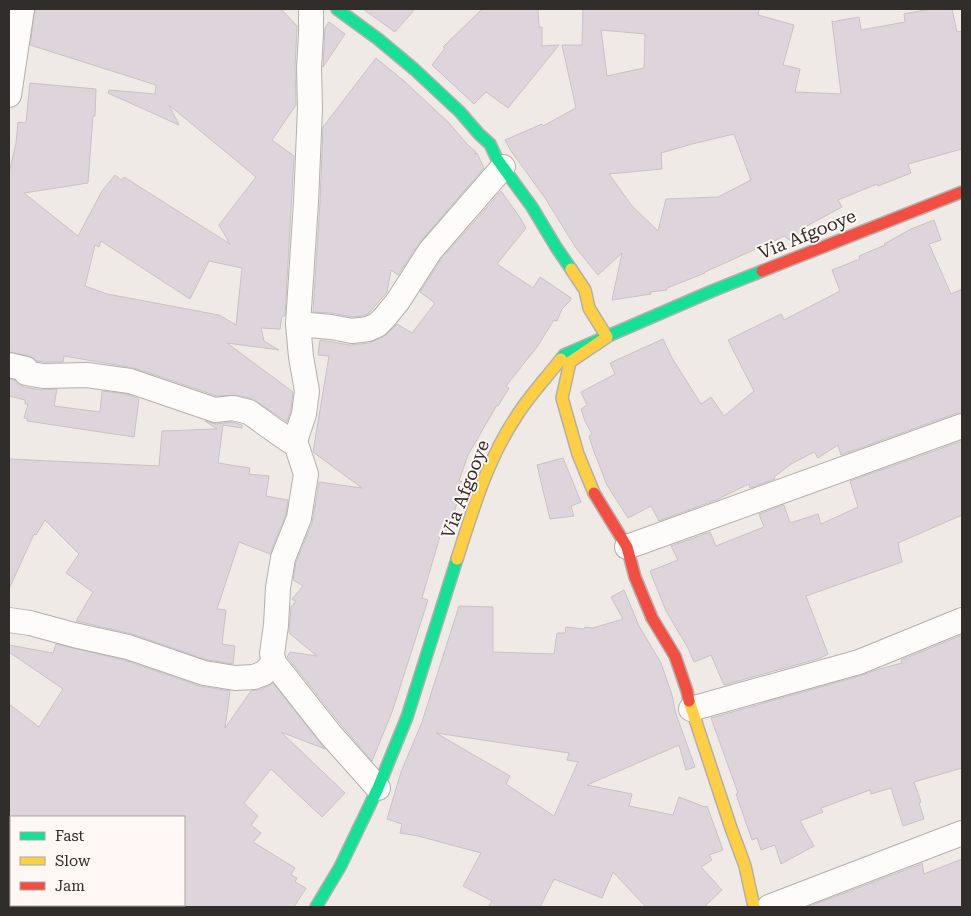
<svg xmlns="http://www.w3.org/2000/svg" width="971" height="916" viewBox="0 0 971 916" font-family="'Roboto Serif',serif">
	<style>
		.building { fill: #ddd5db; stroke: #c7c3c3; fill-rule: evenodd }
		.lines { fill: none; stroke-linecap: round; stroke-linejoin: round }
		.street-casing { stroke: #b4afac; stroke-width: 26 }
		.fast-casing { stroke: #b4afac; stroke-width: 14 }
		.slow-casing { stroke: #b4afac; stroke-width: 14 }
		.jam-casing { stroke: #b4afac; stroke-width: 14 }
		.street { stroke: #fdfcfb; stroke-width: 24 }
		.fast { stroke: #16e098; stroke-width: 11 }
		.slow { stroke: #ffcf43; stroke-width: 11 }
		.jam { stroke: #f24e42; stroke-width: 11 }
		.labels { text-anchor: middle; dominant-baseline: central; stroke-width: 4; stroke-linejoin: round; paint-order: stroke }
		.street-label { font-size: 18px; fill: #312d2a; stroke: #fef7f3 }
	</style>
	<rect width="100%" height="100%" fill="#f0eae6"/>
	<path class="building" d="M35 9H281L297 26 295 68 296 105 272 140 294 156 285 316H282L280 329 261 328 264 341 279 350 227 343 293 392 291 411 287 422 253 399 236 395 217 396 134 368 64 356 63 362H44L37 361 34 358 29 356 9 352V173L16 143 18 122 26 123 30 83 96 89 95 116H93L88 183 24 193 78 236 102 191 115 175 121 180 124 177 230 244 219 225 256 177 169 105 179 125 108 93 109 90 155 94 156 85 30 45ZM101 241 190 299 209 261 242 268 236 325 219 315 107 294 85 286 95 245 99 247Z
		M363 9H415L395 32Z
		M482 9H538L539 27H542V46L559 45 508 108 486 92 474 104 432 65 445 48 443 47Z
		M583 9H759L758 15 794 25 783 65 800 69 795 92 841 94 832 21 836 22V21L859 17 861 30 905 22 904 14 930 9H952L957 32 962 31V149L908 164 911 173 878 186 877 184 838 200 842 207 803 228 792 242 784 236 758 249V248L705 272V273L667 288V290L650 292 651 294 612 300 622 253 598 275 576 248 545 198 511 151 505 140 542 124 543 126 576 108 562 45H582ZM601 30 645 34 644 68 607 76ZM734 134 751 180 718 197 666 199 658 231 632 206 609 174 662 169 661 153 692 144Z
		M329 22 345 34 323 67 325 28Z
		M376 58 404 81 449 123 467 144 476 152 474 154 477 153 484 168 420 242 398 275 391 270 387 292 369 313 364 316 352 317 332 313 313 312 320 203 323 127Z
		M501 191 519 216 526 228 497 264 533 288 540 277 571 298V300L562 309 557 321 554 320 537 347 506 386 509 388 498 406 497 405 468 455 459 481 463 482 449 531 442 529 422 598 428 600 392 712 372 761 341 725 287 657 290 652 317 656 289 633 291 607 296 601 292 599 303 586 293 580 296 562 312 523 319 482 362 488 313 452 329 356 318 355 320 340 350 345 370 343 386 335 397 324 412 333 435 303 420 292 441 259Z
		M934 220 941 240 929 244 951 294 962 289V413H957L841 455 838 445 818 458 814 452 791 464 774 477 775 479 750 488 749 484 716 500 659 521 651 506 628 518 607 485 593 449 589 436 592 434 585 421 581 409 587 405 581 392 615 374 610 363 663 339 672 358 701 404 711 397 724 416 754 391 728 340 781 314 784 320 840 291 832 270 860 259 859 256 885 245 884 244 911 229Z
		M9 379 15 380 18 384 24 387 41 390 57 389 54 406 100 412 102 391 127 394 139 399 134 437 27 421 28 419 24 418 28 404H25V400L9 396Z
		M205 421 216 424 232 422 242 425V428L223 425 218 463 250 468 249 474 269 476 266 496 288 500 286 514 270 554 239 542 217 609 226 610 222 644 235 646 233 664 207 660 132 634 76 621 93 592 66 573 79 554 45 520 36 535 34 534 9 589V459L159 466 162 431 217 429Z
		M962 441V515L898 543 902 562 806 596 828 654 821 658 724 685 711 655 694 662 688 648 666 611 650 571 678 560 671 546 710 532 716 546 764 527 759 514 784 505 790 523 818 514 821 524 858 507 850 481Z
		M563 458 581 502 571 506 574 516 550 519 537 465Z
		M624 590 639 626 661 663 672 695 676 714 695 767 686 770 679 745 587 785 632 794 629 806 673 815 679 797 705 807 707 806 723 850 709 855 712 860 701 867 722 890 704 907H646L613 872 602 898 554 879 540 907H488L492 901 463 886 481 853 418 836 400 833 402 824 387 819 401 772 422 722 459 606 493 607V652L554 654 557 633H565L566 627 584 629 585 627 593 628 623 619 611 597ZM436 733 569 753 567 760 578 762 554 816 506 784 510 776Z
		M962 635V768L914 782 921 802 919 803 924 819 903 826 891 788 871 794 870 790 821 808 823 812 800 821 814 846 781 864 775 845 761 850 757 838 752 840 736 794 738 793 711 718 863 675 876 670 902 663 901 660Z
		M56 644 124 660 200 686 230 691 225 728 251 691 259 690 273 683 325 749 281 732 345 793 322 817 271 769 244 803 258 816 251 825 261 833 253 842 295 868 291 875 297 878 295 882 306 888 294 907H184V817H9V704L39 727 63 689 9 652V645L53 653Z
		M962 859V907H807L921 864 922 863 924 874Z"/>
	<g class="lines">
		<defs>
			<path id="street" d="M311 9V34L309 68 310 108 306 202 298 324 301 357 307 391 304 414 295 441 306 474 299 518 283 558 278 588 276 625 272 654 274 663 330 734 378 788
				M9 95 22 9
				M298 324 331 327 352 331 368 329 377 325 385 317 398 301 430 251 503 167
				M9 365 26 369V373L43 376 87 375 130 381 215 410 233 408 249 412 274 430 290 441H295
				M627 547 962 426
				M9 620 30 623 74 635 128 647 204 673 235 678 254 677 264 673 274 663
				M691 709 859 662 962 620
				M769 907 962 833"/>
			<path id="fast" d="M337 9 378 39 414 69 460 112 479 134 490 144 497 159 532 207 556 247 571 269
				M561 359 564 355 712 291 762 271
				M316 907 340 867 378 788 407 717 457 559"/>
			<path id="slow" d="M571 269 585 290 589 308 607 337 570 362 562 398 578 454 594 493
				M457 559C473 510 487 460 516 417 528 397 547 377 561 359
				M689 701 731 828 745 866 754 907"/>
			<path id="jam" d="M762 271 962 192
				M594 493 627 547 635 577 652 618 675 656 687 691 689 701"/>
		</defs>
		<use href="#street" class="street-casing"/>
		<use href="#fast" class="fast-casing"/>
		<use href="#slow" class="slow-casing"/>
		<use href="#jam" class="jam-casing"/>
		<use href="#street" class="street"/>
		<use href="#fast" class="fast"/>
		<use href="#slow" class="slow"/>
		<use href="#jam" class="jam"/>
	</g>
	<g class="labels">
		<g class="street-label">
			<text transform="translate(807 234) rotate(-22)">Via Afgooye</text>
			<text transform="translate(465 489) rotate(-69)">Via Afgooye</text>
		</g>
	</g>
	<rect width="971" height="916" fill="none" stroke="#312d2a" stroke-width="20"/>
	<rect x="10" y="816" width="175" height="90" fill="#fef7f3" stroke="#aca6a3"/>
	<rect x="20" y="832" width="25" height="8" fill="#16e098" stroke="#aca6a3"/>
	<text x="55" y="841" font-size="15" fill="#312d2a">Fast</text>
	<rect x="20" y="857" width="25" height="8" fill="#ffcf43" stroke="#aca6a3"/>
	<text x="55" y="866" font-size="15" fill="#312d2a">Slow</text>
	<rect x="20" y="882" width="25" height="8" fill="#f24e42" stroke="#aca6a3"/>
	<text x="55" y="891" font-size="15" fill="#312d2a">Jam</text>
</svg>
